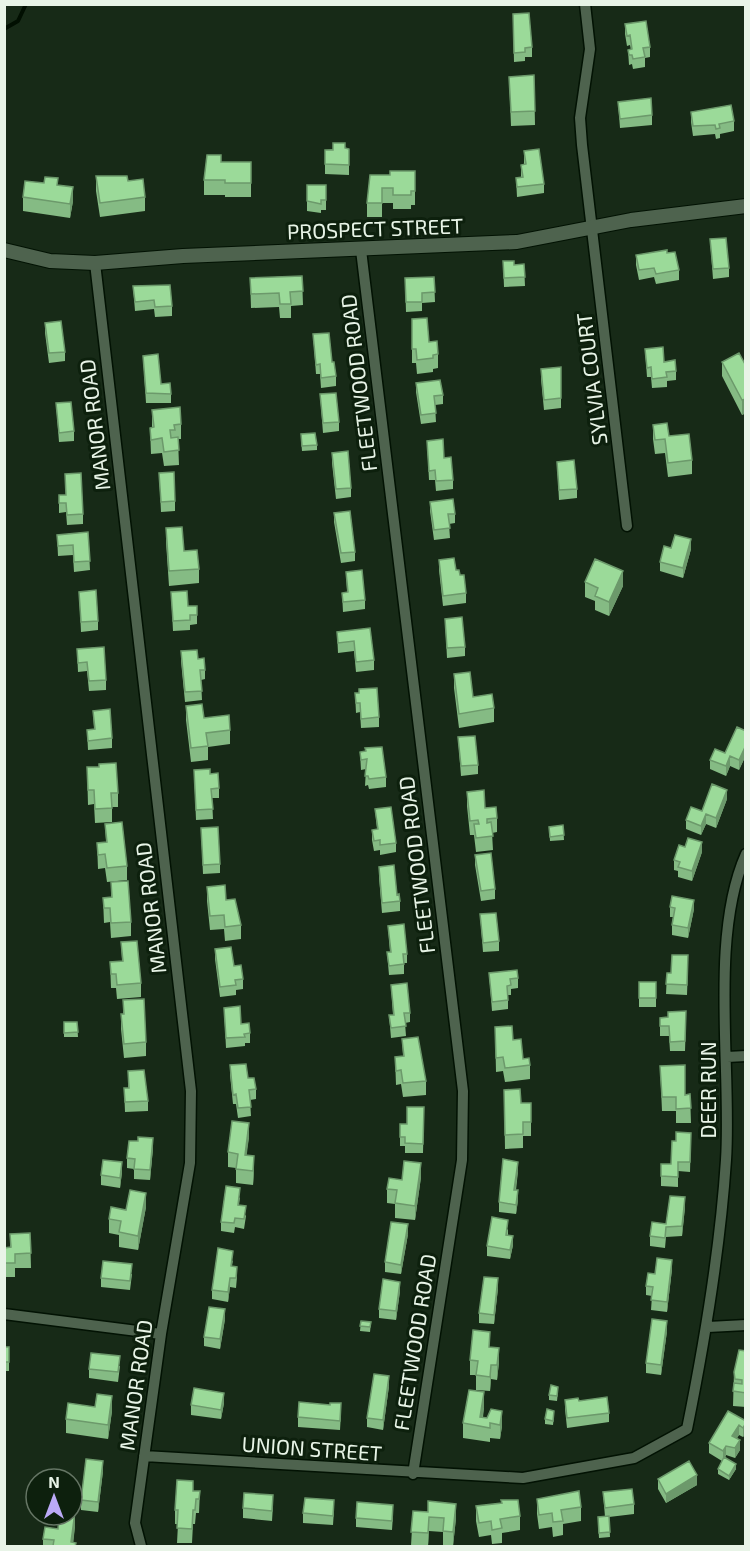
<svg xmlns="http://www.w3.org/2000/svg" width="750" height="1551" viewBox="0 0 750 1551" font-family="'Exo 2',sans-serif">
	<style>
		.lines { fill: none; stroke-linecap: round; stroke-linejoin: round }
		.stream { stroke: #010f01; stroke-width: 4 }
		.minor-casing { stroke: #021203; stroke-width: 13 }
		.tertiary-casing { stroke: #021203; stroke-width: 16 }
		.minor { stroke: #4e634e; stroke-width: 10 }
		.tertiary { stroke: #4e634e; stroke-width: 14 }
		.wall { fill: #85bb84 }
		.shaded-wall { fill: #6c996b }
		.building { fill: #9bda99; stroke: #6c996b; stroke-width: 1.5 }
		.labels { text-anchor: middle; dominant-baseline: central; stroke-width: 6; stroke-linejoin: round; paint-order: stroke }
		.street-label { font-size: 21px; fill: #e8f4e7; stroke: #0d200d }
	</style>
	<rect width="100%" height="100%" fill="#172a17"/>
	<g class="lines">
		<path class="stream" d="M4 29 18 21 26 4"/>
		<defs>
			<path id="minor" d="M585 4 590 49 580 118 582 145 627 526
				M361 250 463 1091 462 1160 413 1474
				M95 263 191 1091 190 1163 161 1334 135 1523 141 1546
				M727 1057 746 1056
				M4 1314 161 1334
				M708 1327 746 1325
				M144 1456 523 1478 634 1458 687 1429C705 1340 720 1251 726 1160 732 1069 709 937 746 854"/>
			<path id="tertiary" d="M4 250 50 261 95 263 183 256 517 242 631 220 746 206"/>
		</defs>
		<use href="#minor" class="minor-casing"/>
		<use href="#tertiary" class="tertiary-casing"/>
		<use href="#minor" class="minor"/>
		<use href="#tertiary" class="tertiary"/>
	</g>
	<path class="wall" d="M513 14 532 47V57H525V61L514 62Z
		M625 24 650 47V57L645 58V67L633 69 632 64 629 65 628 50H631L630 45 627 46 625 34Z
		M534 75 535 125 511 126 509 77Z
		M618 102 652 115V125L620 128Z
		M691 112 734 121V131L720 134V138L716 139 715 134 693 136 691 122Z
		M345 148 349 149V175L325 174V150Z
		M524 151 544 184V193L517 197 516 178 521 177V165H524Z
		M221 162H251V197H225V195H204V180Z
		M415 171V205H411V209H393V203H382V217H367V203L390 175Z
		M96 176 128 181 145 197V211L100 217 96 191Z
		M58 185 73 201 70 218 23 211V197Z
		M307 185H326V210H321V213L307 211Z
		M710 239 729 268V277L713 279Z
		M636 255 679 270V280L656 284 654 277 639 280 636 265Z
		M503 261 514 265 524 264 525 286 504 287Z
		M302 276 303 305 291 306V318H280L279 307 251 308 250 278Z
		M434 277 435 302 422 303V311L406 312 405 278Z
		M133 286 172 306V316L155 317 154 309 135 311Z
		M412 319 438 354V368L433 369V372L417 374 416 363H412Z
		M45 323 65 352V361L49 363 45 333Z
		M313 334 336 376V386L321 388 320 374H316Z
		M645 349 676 371V380L667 381V387L652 388 651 377H647Z
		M143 356 161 384 171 394V403H146Z
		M722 362 746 366V413L742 415 722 376Z
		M561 367V408L544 410 541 379V369Z
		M416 383 443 395V404L435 405 436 422 421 424 416 392Z
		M320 394 339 422V431L323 433Z
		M56 403 74 431V441L59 442Z
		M152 410 181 424V439H178L179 465 164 466 162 453 151 454 150 428 152 427Z
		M653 425 669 436 692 460V474L668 477 665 453 655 454 653 439Z
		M301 439 317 445V450L302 451Z
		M427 441 444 458 453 480V489L436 491 435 480H429Z
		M332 453 351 488V497L336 499 332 463Z
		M557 462 577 489V498L559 500Z
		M159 473 175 501V511L161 512Z
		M59 495H65L83 514V524L67 525 66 512 59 513Z
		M430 502 455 514V523L449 524 450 538 434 540 430 511Z
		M334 513 355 552V561L341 563 334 522Z
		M166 528 199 569V583L169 586 166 542Z
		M88 532 90 570 74 572 73 555 58 556 57 535Z
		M671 548 691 549 683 578 660 571V562Z
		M439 560 460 575 466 593V603L443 606 439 570Z
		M346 572 365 600V609L343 612 342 593 347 592Z
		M585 582 623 586 609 616 595 610V601L585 597Z
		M79 592 98 621V630L81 632Z
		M171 592 197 615V624L190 625V630L173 631Z
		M445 619 465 647V656L447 658Z
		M370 628 374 660V670L356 672 354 651 338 653 337 632Z
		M77 649 106 680V690L89 691 87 671 78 672Z
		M181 651 198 659 205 670V679L201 680 202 700 185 702 181 661Z
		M454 674 473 697 494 708V722L459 728 454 688Z
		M355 693 379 717V727L361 728 360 712 356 713Z
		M186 706 204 718 230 730V744L208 747V760L191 762 186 720Z
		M93 711 112 738V748L88 750 87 730 94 729Z
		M746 731V755L739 770 730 766 726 776 710 769V760L725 753Z
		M458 737 478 765V774L461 776Z
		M360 752 386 777V787L369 789 368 785 365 786 366 769 361 770Z
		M87 767 118 793V807H112V822L95 823 94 804 88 805Z
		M194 770 210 774 219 788V798H212L213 819 196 820Z
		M467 792 497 818V832L492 833 493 850 476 852 474 835H470L467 806Z
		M727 799 716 828 706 824 701 835 686 829V820L702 811Z
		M375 809 396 843V852L380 855V850L374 851 372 840V830L377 829Z
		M105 824 127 866V880L107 882 105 868 98 869 97 843 106 842Z
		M563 825 564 840 550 841 549 827Z
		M201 828 220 864V873L203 874Z
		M702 852 692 881 678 877V871L674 870V860Z
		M475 855 495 889V899L481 901 475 865Z
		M379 867 397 895 400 901V911L382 913 379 877Z
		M111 882 131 922V936L111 938 110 922 104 923 103 898 111 897Z
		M207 887 226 900 241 925V939L225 941 224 929 210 930 207 901Z
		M670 907 694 909 688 938 672 935V925L673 917H670Z
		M480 914 499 941V951L483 952Z
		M388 926 407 954V963H404V974L389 975 387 952H390Z
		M121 942 141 983V997L117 999 116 988H111L110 962 122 961Z
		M215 949 234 966 243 979V989L236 990V995L220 997 215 959Z
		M688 965 687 995 666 994 667 973H671Z
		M489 973 518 978V988L511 989V995H508V1009L492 1011Z
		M639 982H656V1007H639Z
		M391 985 410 1013V1022L405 1023 406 1036 391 1038 389 1015H393Z
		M123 1000 146 1042V1056L124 1058 121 1029V1014H123Z
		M224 1008 250 1033V1043H245V1046L226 1048Z
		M660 1018 686 1021 685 1051H670L669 1036H660Z
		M64 1022H77L78 1037H64Z
		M495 1027 513 1040 523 1059 530 1065V1079L505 1082 503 1071 496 1072Z
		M402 1039 426 1081V1095L403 1097 401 1084 396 1085 395 1057 403 1056Z
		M230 1065 248 1078 256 1089V1099L250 1100 251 1116 238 1118 236 1104H233L230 1075Z
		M660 1066 685 1095 690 1094 691 1123H676V1111H662Z
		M128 1071 148 1101V1111L125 1112 124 1088H128Z
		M504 1090 521 1103H531V1136H523V1148L505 1149Z
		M424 1107 423 1153H405V1146H400V1124H407Z
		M691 1133 690 1172 678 1171V1187L661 1186V1164H671L676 1141Z
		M249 1137 246 1155 254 1171 253 1185 236 1183V1168L228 1167V1152Z
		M153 1148 150 1180 134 1179V1169L127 1168V1158Z
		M518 1171 516 1190 518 1200 516 1214 499 1212V1202Z
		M122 1172 120 1188 101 1185V1175Z
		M421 1177 415 1220 395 1218V1204L387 1203V1189L402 1180Z
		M240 1197 239 1205 246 1216 244 1229 235 1227 234 1233 221 1231V1222Z
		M146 1207 138 1250 119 1247V1235L109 1233V1219L126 1210Z
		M685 1207 682 1236 666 1237 665 1248 650 1246V1236L666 1224Z
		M508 1229V1235L513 1245 510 1259 487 1256V1246Z
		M30 1233 31 1268H15V1277H4V1248L10 1247V1234Z
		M408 1234 401 1274 385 1272V1262Z
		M233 1260 232 1266 237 1277 236 1288 230 1287 228 1302 212 1299V1290Z
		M672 1269 667 1312 651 1310 652 1296 646 1295V1286L655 1274Z
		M132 1274 130 1290 101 1287V1278Z
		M498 1288 494 1324 479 1323V1313Z
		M400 1291 396 1320 379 1318V1309Z
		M225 1319 220 1349 204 1346V1337Z
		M361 1321 371 1322 370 1332 360 1331Z
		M667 1331 661 1375 646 1373V1363Z
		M4 1347H9V1371H4Z
		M490 1347 499 1362 497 1380 491 1379 490 1391 476 1390V1375H470V1360Z
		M746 1351V1407L733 1406 734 1372Z
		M120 1366 118 1382 89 1378V1369Z
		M389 1386 383 1430 367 1427V1418Z
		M558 1391 557 1401 549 1400V1395Z
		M565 1400 579 1401 609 1413V1422L567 1428 565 1409Z
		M224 1403 221 1419 191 1415V1405Z
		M484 1407 483 1417 502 1426 500 1439 490 1438V1442L463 1438V1423Z
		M112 1411 108 1439 66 1433V1419Z
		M341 1413 340 1430 298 1427V1417Z
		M554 1415 553 1425 545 1424V1419Z
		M746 1421V1433L743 1437 739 1435 737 1438 740 1450 735 1458 726 1455 725 1458 736 1469 729 1480 718 1474V1469L722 1461 709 1453V1443Z
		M103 1471 98 1512 81 1510V1500Z
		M658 1479 697 1485 666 1503 658 1489Z
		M193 1491H200L199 1513H196L195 1524H193L192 1543H177L178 1524H175V1510Z
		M603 1492 634 1504V1514L609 1517 610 1537 599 1538 598 1522 605 1517Z
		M537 1499 581 1507V1521L563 1524V1535L553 1537 552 1527 539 1529 537 1514Z
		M273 1505 272 1521 243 1518V1508Z
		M476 1506 520 1516V1530L502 1533V1543L492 1544 491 1535 479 1537 476 1521Z
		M334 1510 333 1525 303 1523V1513Z
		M413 1511 456 1518 453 1546 443 1545V1532L429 1531 428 1546H411Z
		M393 1515 392 1530 356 1527V1518Z
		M75 1526 73 1542 76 1546H43V1539L58 1529Z"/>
	<path class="shaded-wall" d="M73 187V201L70 218V204Z
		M746 399V413L742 415V400Z
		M691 539V549L683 578V568Z
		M623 571V586L609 616V602Z
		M746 745V755L739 770V760Z
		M730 756V766L726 776V766Z
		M727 790V799L716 828V818Z
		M706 814V824L701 835V826Z
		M702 842V852L692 881V871Z
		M694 900V909L688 938V928Z
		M249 1123V1137L245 1169V1155Z
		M153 1138V1148L150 1180V1170Z
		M254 1156V1171L253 1185V1171Z
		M122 1162V1172L120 1188V1178Z
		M518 1162V1171L514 1199V1190Z
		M421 1163V1177L415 1220V1206Z
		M518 1190V1200L516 1214V1205Z
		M146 1193V1207L138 1250V1236Z
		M685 1197V1207L682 1236V1226Z
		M408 1224V1234L401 1274V1265Z
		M513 1236V1245L510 1259V1250Z
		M672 1260V1269L667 1312V1302Z
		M230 1278V1287L228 1302V1292Z
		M498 1278V1288L494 1324V1315Z
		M400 1282V1291L396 1320V1311Z
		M225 1309V1319L220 1349V1339Z
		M667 1321V1331L661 1375V1365Z
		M499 1348V1362L497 1380V1365Z
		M491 1365V1379L490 1391V1377Z
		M389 1376V1386L383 1430V1420Z
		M484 1392V1407L481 1427 480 1417Z
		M224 1393V1403L221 1419V1410Z
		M112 1396V1411L108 1439V1425Z
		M502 1411V1426L500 1439V1425Z
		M746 1423V1433L743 1437V1428Z
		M739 1425V1435L732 1446V1436Z
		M740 1440V1450L735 1458V1448Z
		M726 1446V1455L723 1461V1451Z
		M103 1461V1471L98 1512V1502Z
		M736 1464V1469L729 1480V1476Z
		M697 1475V1485L666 1503V1494Z
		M456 1504V1518L453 1546V1532Z
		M75 1512V1526L73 1546 71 1542Z
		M429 1517V1531L428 1546V1533Z"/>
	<path class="building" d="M529 13 532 47 525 48V52L514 53 513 14Z
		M646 21 650 47 643 48 645 57 633 59 632 55H629L628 50 632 49 630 35 627 36 625 24Z
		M534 75 535 111 511 112 509 77Z
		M651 98 652 115 620 119 618 102Z
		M731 105 734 121 719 124 720 128 716 129 715 125 693 126 691 112Z
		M333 143H345V148L349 149V165L325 164V150H333Z
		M539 149 544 184 517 187 516 178 523 177 521 165 526 164 524 151Z
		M207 155H221V162H251V183H225V180H204Z
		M390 171H415V191H411V195H393V188H382V203H367L370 175H390Z
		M96 176H127L128 181 143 179 145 197 100 203Z
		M45 177 58 178 57 185 73 187 70 204 23 197 25 181 44 183Z
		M307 185H326V200H321V204L307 201Z
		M726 238 729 268 713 269 710 239Z
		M667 250V253L675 252 679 270 656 274 654 268 639 270 636 255Z
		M503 261H514V265L524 264 525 277 504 278Z
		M302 276 303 291 290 292 291 304H280L279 293 251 294 250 278Z
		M434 277 435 292 422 293V302H406L405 278Z
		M170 285 172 306 155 307 154 300 135 302 133 286Z
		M427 318 429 342 437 341 438 354 433 355V358L417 360 416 349H412V319Z
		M61 321 65 352 49 353 45 323Z
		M329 333 332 362H334L336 376 321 378 320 364 316 365 313 334Z
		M663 347 664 362 675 360 676 371 666 372 667 377 652 379 651 367 647 368 645 349Z
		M739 353 746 366V399L742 400 722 362Z
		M158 354 161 384 170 383 171 394 146 393 143 356Z
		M561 367V398L544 400 541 369Z
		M440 380 443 395 434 396 436 413 421 415 416 383Z
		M336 393 339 422 323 423 320 394Z
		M71 402 74 431 59 433 56 403Z
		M180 407 181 424 174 425 175 430H170L171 438 178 437 179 450 164 452 162 438 151 440 150 428 154 427 152 410Z
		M667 423 669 436 689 434 692 460 668 463 665 439 655 440 653 425Z
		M315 433 317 445 302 446 301 434Z
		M443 439 444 458 451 457 453 480 436 481 435 470 429 471 427 441Z
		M348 451 351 488 336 489 332 453Z
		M574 460 577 489 559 490 557 462Z
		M174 472 175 501 161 502 159 473Z
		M81 473 83 514 67 515 66 503H59V495H66L65 474Z
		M453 499 455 514H448L450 528 434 530 430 502Z
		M350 511 355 552 341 553 334 513Z
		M182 527 184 551 197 550 199 569 169 571 166 528Z
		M88 532 90 561 74 562 73 545 58 546 57 535Z
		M675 535 691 539 683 568 660 562 664 546 671 548Z
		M454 558 456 570H459L460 575H464L466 593 443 596 439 560Z
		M595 559 623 571 609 602 595 596 598 588 585 582Z
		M362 570 365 600 343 602 342 593 348 592 346 572Z
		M96 590 98 621 81 622 79 592Z
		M187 591 188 606H197V615H190V620L173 621 171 592Z
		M462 617 465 647 447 648 445 619Z
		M370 628 374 660 356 662 354 641 338 643 337 632Z
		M104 647 106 680 89 681 87 662 78 663 77 649Z
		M197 650 198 659 204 658 205 670H200L202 691 185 692 181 651Z
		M470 672 473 697 492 694 494 708 459 714 454 674Z
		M377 688 379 717 361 719 360 703H356L355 693H359V689Z
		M202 704 204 718 229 715 230 730 206 733 208 746 191 748 186 706Z
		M110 709 112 738 88 741 87 730 95 729 93 711Z
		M737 727 746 731V745L739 760 730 756 726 766 710 760 715 749 725 753Z
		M475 736 478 765 461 766 458 737Z
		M382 747 386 777 369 779 368 776H365L367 759 361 760 360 752 366 751 365 748Z
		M116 763 118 793H111L112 808 95 809 94 790H88L87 767H99V764Z
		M210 769V774L218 773 219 788 211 789 213 809 196 810 194 770Z
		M712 784 727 790 716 818 706 814 701 826 686 820 691 807 702 811Z
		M484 790 485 808 496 807 497 818 487 819V823L491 822 493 836 476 838 474 824H479L478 820 470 821 467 792Z
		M391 807 396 843 380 845V840L374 841 372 830 378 829 375 809Z
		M122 822 127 866 107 868 105 854 98 855 97 843 107 842 105 824Z
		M563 825 564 835 550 837 549 827Z
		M218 827 220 864 203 865 201 828Z
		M688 838 702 842 692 871 678 867 680 862 674 860 679 845 685 847Z
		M491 853 495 889 481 891 475 855Z
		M394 865 397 895 399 894 400 901 382 903 379 867Z
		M128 881 131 922 111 923 110 908H104L103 898 112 897 111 882Z
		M225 885 226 900 235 899 241 925 225 927 224 915 210 916 207 887Z
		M672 896 694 900 688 928 672 925 675 908 670 907Z
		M496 913 499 941 483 943 480 914Z
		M404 924 407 954H403L404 964 389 966 387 952H391L388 926Z
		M137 941 141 983 117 985 116 974H111L110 962 123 961 121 942Z
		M231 947 234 966 241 965 243 979 235 980 236 985 220 987 215 949Z
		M672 955H688L687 985 666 984 667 973H671Z
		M517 970 518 978 510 979 511 985 507 986 508 1000 492 1002 489 973Z
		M639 982H656V998H639Z
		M407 983 410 1013H404L406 1026 391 1028 389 1015H394L391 985Z
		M144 999 146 1042 124 1044 121 1014H124L123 1000Z
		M240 1006 241 1024 249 1023 250 1033 244 1034 245 1037 226 1038 224 1008Z
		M686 1011 685 1041 670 1042 669 1026H660V1018L668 1017V1012Z
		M64 1022H77L78 1032 64 1033Z
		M512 1026 513 1040 521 1039 523 1059 529 1058 530 1065 505 1068 503 1057 496 1058 495 1027Z
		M418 1037 426 1081 403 1083 401 1070 396 1071 395 1057 404 1056 402 1039Z
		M246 1064 248 1078H254L256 1089 249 1090 251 1107 238 1108 236 1094 233 1095 230 1065Z
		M685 1065V1095L690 1094 691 1108 676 1109V1097H662L660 1066Z
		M144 1070 148 1101 125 1102 124 1088H129L128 1071Z
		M520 1089 521 1103H531V1122H523V1134L505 1135 504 1090Z
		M407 1107H424L423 1144 405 1143V1137H400V1124H407Z
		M232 1121 249 1123 245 1155 254 1156 253 1171 236 1169 238 1154 228 1152Z
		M676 1132 691 1133 690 1162H678V1177L661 1176V1164H671L672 1141H676Z
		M138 1137 153 1138 150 1170 134 1169 135 1159 127 1158 129 1141H138Z
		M503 1159 518 1162 514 1190H518L516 1205 499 1202Z
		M103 1160 122 1162 120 1178 101 1175Z
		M404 1161 421 1163 415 1206 395 1203 397 1190 387 1189 389 1178 402 1180Z
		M226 1186 240 1188 238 1205 246 1206 244 1219 235 1218 234 1223 221 1222Z
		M130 1190 146 1193 138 1236 119 1232 121 1221 109 1219 111 1207 126 1210Z
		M670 1196 685 1197 682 1226 666 1227 665 1238 650 1236 652 1222 666 1224Z
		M492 1217 508 1220 506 1235 513 1236 510 1250 487 1246Z
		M391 1222 408 1224 401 1265 385 1262Z
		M30 1233 31 1253 15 1254V1263H4V1248L11 1247 10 1234Z
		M218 1248 233 1251 231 1266 237 1267 236 1278H230L228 1292 212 1290Z
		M657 1258 672 1260 667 1302 651 1300 653 1287 646 1286 648 1273 655 1274Z
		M103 1261 132 1264 130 1281 101 1278Z
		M484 1277 498 1278 494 1315 479 1313Z
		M383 1279 400 1282 396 1311 379 1309Z
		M209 1307 225 1309 220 1339 204 1337Z
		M652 1319 667 1321 661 1365 646 1363Z
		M361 1321 371 1322 370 1327 360 1326Z
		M473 1330 490 1332 489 1347 499 1348 497 1365H491L490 1377 476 1375 478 1361 470 1360Z
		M4 1347H9V1362H4Z
		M739 1350 746 1351V1393L733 1391 734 1383 742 1384V1380L735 1379 734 1372Z
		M91 1353 120 1356 118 1372 89 1369Z
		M374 1374 389 1376 383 1420 367 1418Z
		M551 1385 558 1387 557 1396 549 1395Z
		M194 1388 224 1393 221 1410 191 1405Z
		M469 1390 484 1392 480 1417 487 1418 491 1409 502 1411 500 1425 490 1423V1428L463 1423Z
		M97 1394 112 1396 108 1425 66 1419 68 1403 95 1407Z
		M607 1397 609 1413 567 1418 565 1400 578 1398 579 1401Z
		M299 1402 330 1405V1403H341L340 1421 298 1417Z
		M547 1409 554 1411 553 1421 545 1419Z
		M728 1411 746 1421V1423L743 1428 739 1425 732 1436 740 1440 735 1448 726 1446 723 1451 709 1443Z
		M724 1457 736 1464 729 1476 718 1469Z
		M86 1459 103 1461 98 1502 81 1500Z
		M689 1461 697 1475 666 1494 658 1479Z
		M177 1480 193 1481V1491H200L199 1499H196L195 1510H193L192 1529 177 1528 178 1510H175Z
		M632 1489 634 1504 605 1508 603 1492Z
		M579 1491 581 1507 561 1510 563 1521 553 1522 552 1513 539 1515 537 1499Z
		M244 1493 273 1495 272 1511 243 1508Z
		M305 1498 334 1500 333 1516 303 1513Z
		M501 1500H518L520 1516 500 1519 502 1528 492 1530 491 1521 479 1523 476 1506 502 1503Z
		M428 1501 456 1504 453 1532 443 1531 444 1518 429 1517 428 1533 411 1532 413 1511 428 1512Z
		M357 1502 393 1505 392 1521 356 1518Z
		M72 1512H75L71 1542 76 1543 75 1546H53L54 1540 43 1539 45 1527 58 1529 59 1515H72Z
		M609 1516 610 1532 599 1533 598 1517Z"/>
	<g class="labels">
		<g class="street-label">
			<text transform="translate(375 228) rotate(-2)">PROSPECT STREET</text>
			<text transform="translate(591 379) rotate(-97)">SYLVIA COURT</text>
			<text transform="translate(358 383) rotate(-97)">FLEETWOOD ROAD</text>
			<text transform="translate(94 425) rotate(-97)">MANOR ROAD</text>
			<text transform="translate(416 865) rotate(-97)">FLEETWOOD ROAD</text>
			<text transform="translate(150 908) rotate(-97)">MANOR ROAD</text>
			<text transform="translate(707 1090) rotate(-90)">DEER RUN</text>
			<text transform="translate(414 1342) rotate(-81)">FLEETWOOD ROAD</text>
			<text transform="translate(135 1385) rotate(-82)">MANOR ROAD</text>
			<text transform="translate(312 1448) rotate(4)">UNION STREET</text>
		</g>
	</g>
	<rect width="750" height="1551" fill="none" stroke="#e8f4e7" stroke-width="12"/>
	<g transform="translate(54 1497)"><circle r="28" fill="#0d200d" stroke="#657564" stroke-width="1.5"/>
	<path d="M0-4.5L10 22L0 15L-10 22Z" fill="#bbaaf6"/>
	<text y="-9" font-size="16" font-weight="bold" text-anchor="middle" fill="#e8f4e7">N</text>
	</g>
</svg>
